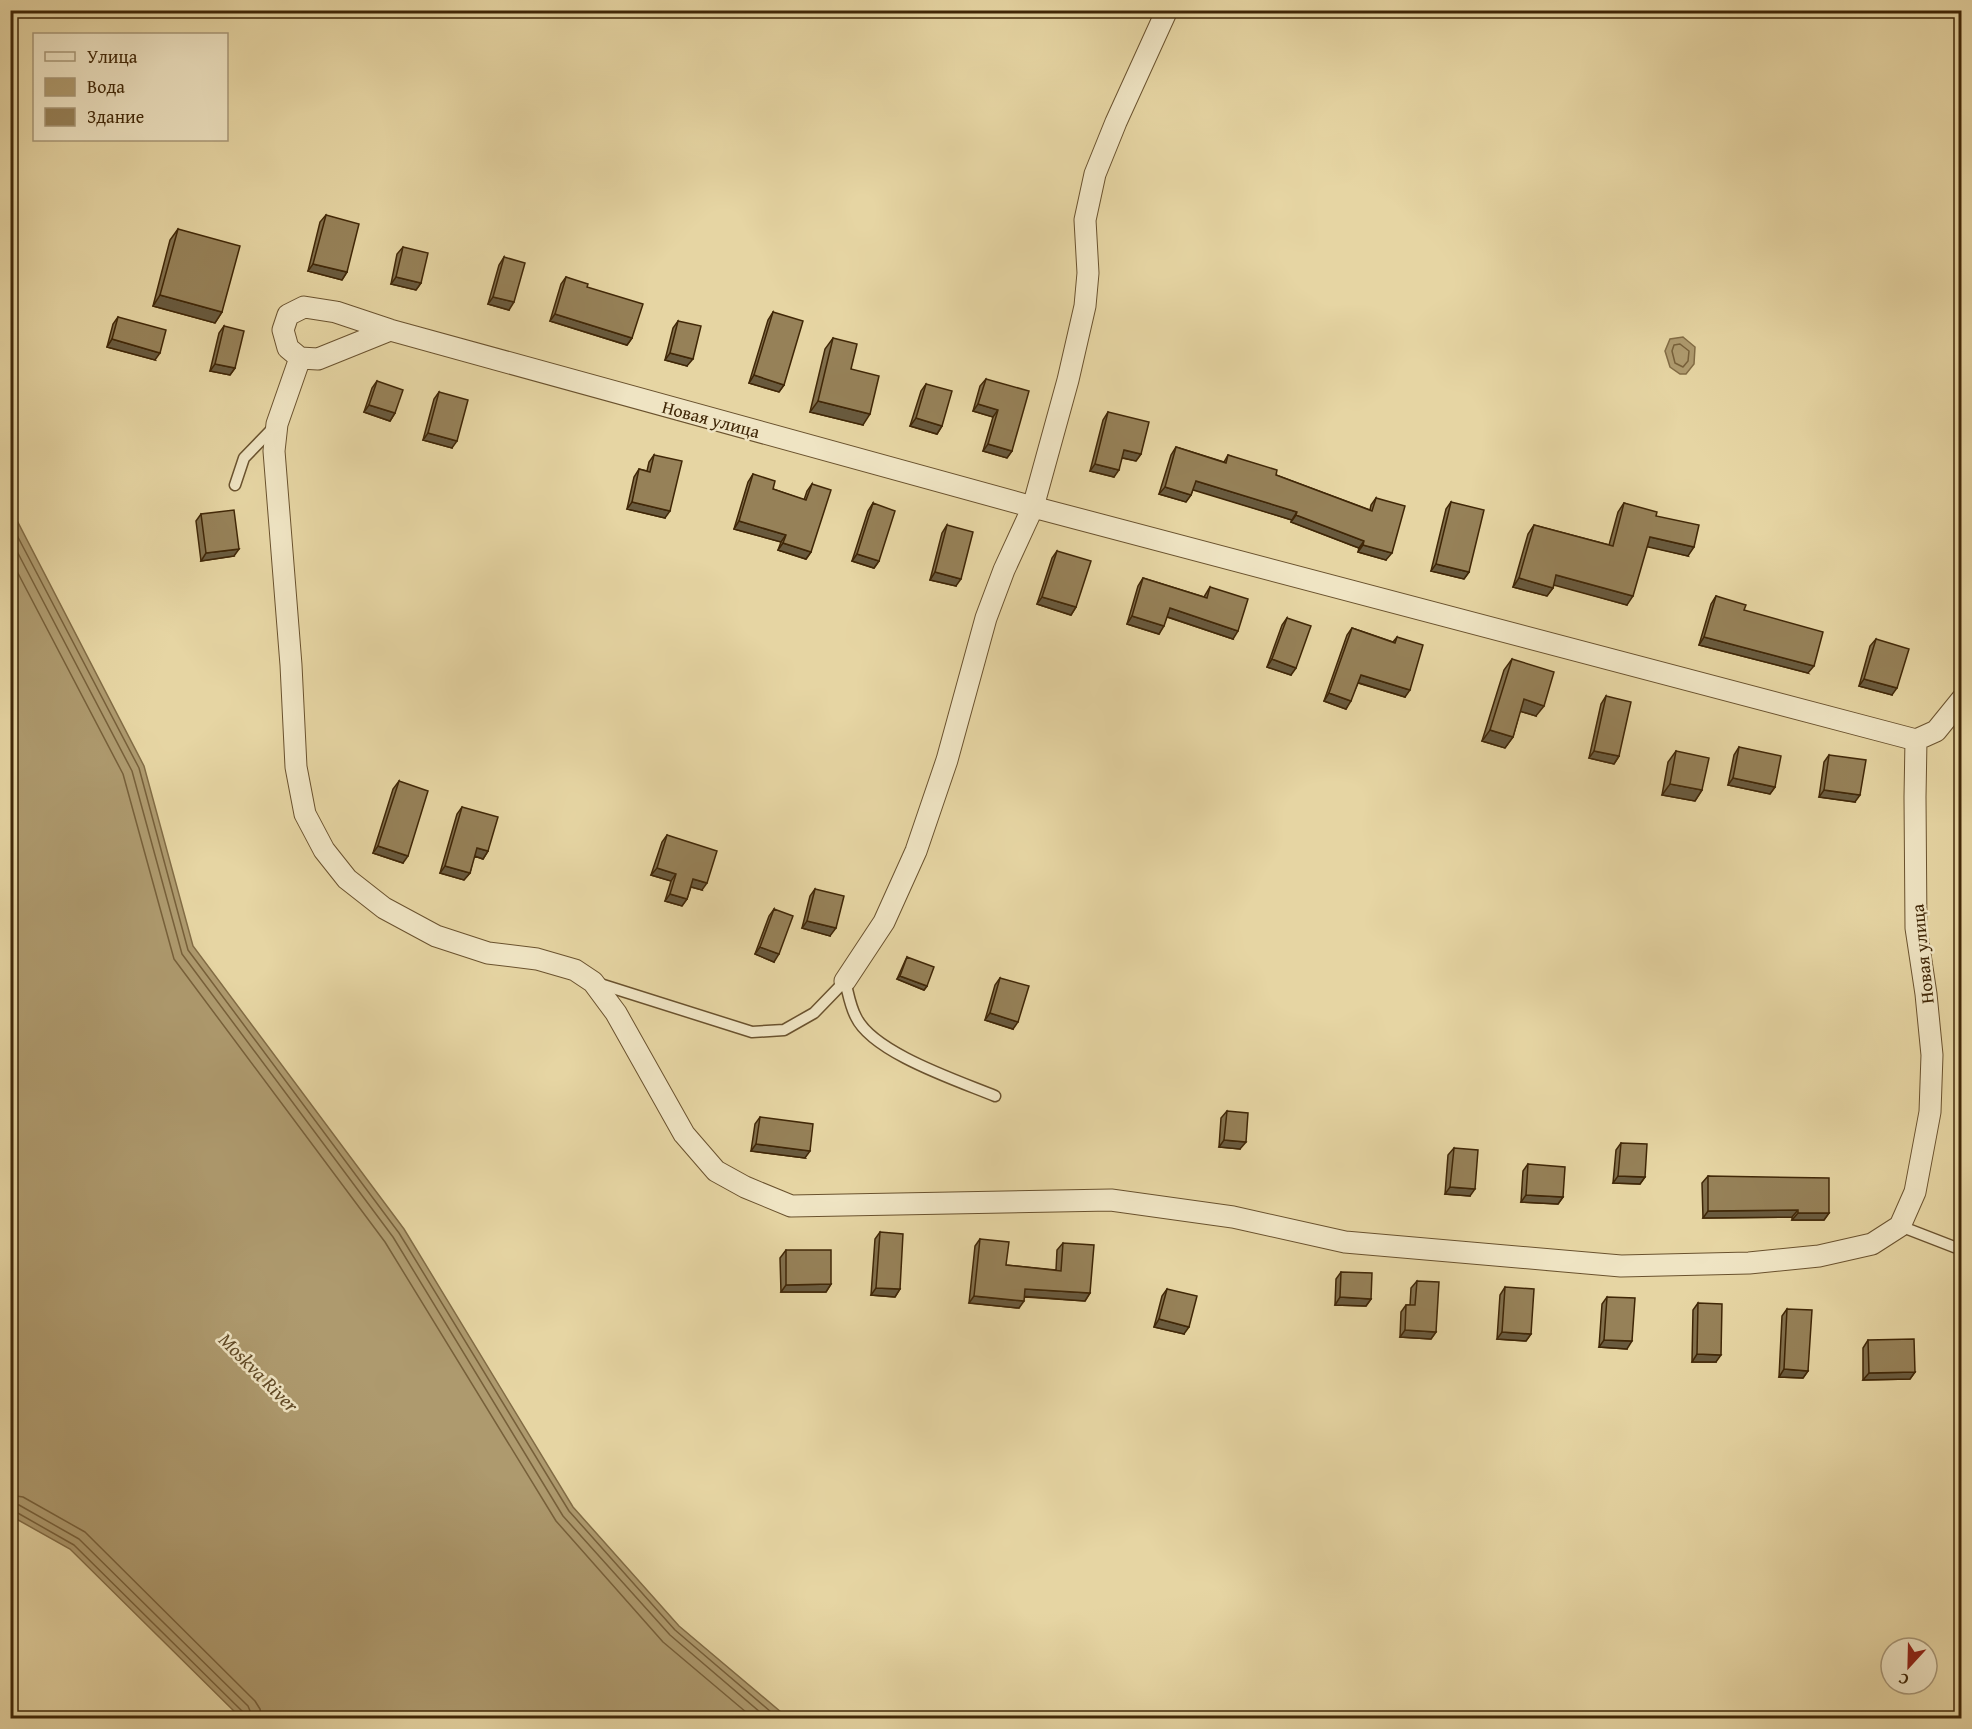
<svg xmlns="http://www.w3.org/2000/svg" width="1972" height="1729" viewBox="0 0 1972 1729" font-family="'Gentium Book Plus',serif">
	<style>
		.water { fill: #ae9a6e; stroke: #826c45; stroke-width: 1.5 }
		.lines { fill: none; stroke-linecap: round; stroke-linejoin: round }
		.shore { stroke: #77603a; stroke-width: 1.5 }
		.lane-casing { stroke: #6a522e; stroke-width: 13 }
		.street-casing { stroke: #6a522e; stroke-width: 23 }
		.lane { stroke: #efe4c3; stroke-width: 10 }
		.street { stroke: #efe4c3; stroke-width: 21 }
		.wall { fill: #816f4c; stroke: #402707; stroke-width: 1.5 }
		.shaded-wall { fill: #695a3e; stroke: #402707; stroke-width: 1.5 }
		.building { fill: #968158; stroke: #402707; stroke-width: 1.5 }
		.labels { text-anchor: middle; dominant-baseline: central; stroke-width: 5; stroke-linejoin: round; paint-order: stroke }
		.street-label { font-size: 18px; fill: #402707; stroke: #efe4c3 }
		.water-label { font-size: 20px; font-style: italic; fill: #614a26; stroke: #efe4c3 }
	</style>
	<rect width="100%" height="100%" fill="#e6d5a3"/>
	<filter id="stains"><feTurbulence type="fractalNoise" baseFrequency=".00333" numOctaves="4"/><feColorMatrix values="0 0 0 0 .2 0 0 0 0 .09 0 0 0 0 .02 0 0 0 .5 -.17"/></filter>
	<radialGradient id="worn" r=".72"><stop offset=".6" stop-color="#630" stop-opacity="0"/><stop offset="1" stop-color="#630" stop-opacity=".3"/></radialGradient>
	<path class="water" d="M1683 337 1695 347 1694 364 1686 374H1680L1670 367 1665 351 1670 339Z
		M10 507 144 766 193 946 404 1229 573 1507 679 1626 788 1718H241L70 1549 11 1516Z"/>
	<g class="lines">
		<path class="shore" d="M1680 344 1689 351 1688 361 1683 367 1675 363 1672 351 1674 345Z
			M10 522 139 768 188 950 399 1233 569 1511 675 1630 778 1718
			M10 538 132 771 182 954 393 1237 563 1516 670 1635 767 1718
			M10 558 123 774 174 959 385 1242 556 1521 663 1642 753 1718
			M10 1495 23 1497 85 1532 255 1701 260 1709 262 1718
			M10 1504 19 1505 79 1539 248 1706 253 1718
			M10 1511 16 1512 74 1545 243 1712 245 1718"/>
		<defs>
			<path id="lane" d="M235 485 244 458 274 427
				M597 983 752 1032 784 1030 814 1013 845 981C848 992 850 1006 856 1017 873 1053 959 1081 995 1096
				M1900 1226 1962 1250"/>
			<path id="street" d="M390 330 318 359 300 358 288 348 283 330 288 315 304 307 336 312 390 330 1033 507 1916 740
				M300 358 277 424 274 451 291 665 296 767 305 814 324 850 347 879 384 908 436 936 488 953 537 959 575 970 593 982 616 1013 684 1134 716 1171 745 1187 791 1206 1111 1200 1233 1217 1345 1242 1621 1266 1749 1263 1819 1256 1872 1244 1900 1226 1915 1192 1930 1112 1932 1055 1926 994 1916 928 1915 797 1916 740
				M1916 740 1936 731 1962 699
				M845 981 884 922 916 851 947 760 986 618 1004 570 1033 507 1068 380 1085 306 1088 273 1085 220 1095 174 1116 122 1167 10"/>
		</defs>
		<use href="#lane" class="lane-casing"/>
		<use href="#street" class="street-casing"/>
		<use href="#lane" class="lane"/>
		<use href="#street" class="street"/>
	</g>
	<path class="wall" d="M326 215 347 272 342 280 308 271 320 222Z
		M178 229 222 312 215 323 153 306 170 240Z
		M403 247 421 283 416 290 391 284 397 254Z
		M504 257 509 310 488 304 499 265Z
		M566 277 587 287 632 338 627 345 550 321 561 284Z
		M773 312 784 385 779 392 749 383 768 320Z
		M118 317 155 360 107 347 113 324Z
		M678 321 687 366 665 360 673 328Z
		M224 326 235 368 230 375 210 371 219 333Z
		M833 338 851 369 863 425 810 412 825 349Z
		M986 379 1012 451 1007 458 983 451 993 417 973 411 980 386Z
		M377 381 395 413 390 421 364 412 372 388Z
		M926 384 942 426 937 434 910 426 921 391Z
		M439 392 452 448 423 440 434 399Z
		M1108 412 1141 454 1136 461 1122 458 1114 477 1090 471 1103 420Z
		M1176 447 1224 462 1228 455 1276 475 1370 510 1371 505 1376 498 1386 560 1358 552 1359 548 1291 522 1292 520 1193 489 1191 495 1186 502 1159 494 1171 455Z
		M654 455 665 518 627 509 634 477 639 469 647 471 649 462Z
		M753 474 773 489 804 500 807 491 812 484 811 552 806 559 778 550 781 542 734 529 748 482Z
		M1451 502 1469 572 1464 579 1431 571 1446 509Z
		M873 503 879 561 874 568 852 561 868 511Z
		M1624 503 1656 516 1688 556 1647 546 1627 605 1554 584 1553 588 1547 596 1513 587 1528 534 1534 525 1609 545 1618 512Z
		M201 514 234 556 201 561 196 521Z
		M947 525 956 586 930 580 942 533Z
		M1057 551 1076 607 1071 615 1037 604 1052 558Z
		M1143 578 1204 597 1210 587 1233 639 1167 617 1159 634 1127 624 1138 586Z
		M1716 596 1744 610 1808 673 1699 645 1711 604Z
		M1287 618 1291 675 1267 667 1282 625Z
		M1352 628 1393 642 1397 637 1405 697 1358 683 1346 709 1324 701 1347 635Z
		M1876 639 1892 695 1859 686 1870 646Z
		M1512 659 1536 716 1520 711 1513 737 1505 748 1482 741 1504 670Z
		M1606 696 1619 756 1614 764 1589 758 1601 704Z
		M1739 747 1775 787 1770 794 1728 785 1734 755Z
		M1676 751 1702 790 1695 801 1662 795 1668 762Z
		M1829 755 1855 802 1819 797 1824 762Z
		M399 781 403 863 373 853 393 789Z
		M462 807 488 851 483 859 474 856 470 873 464 880 440 873 457 814Z
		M667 835 702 890 691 887 687 899 682 906 665 901 671 881 651 875 662 842Z
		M815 889 830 936 802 928 810 896Z
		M774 909V962L755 954 769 916Z
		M907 957 927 986 924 990 897 979 905 961Z
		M1000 978 1013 1029 985 1020 995 985Z
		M1962 1092V1116H1958L1960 1094Z
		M1227 1111 1240 1149 1219 1147 1221 1118Z
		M760 1117 805 1158 751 1151 755 1124Z
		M1621 1143 1645 1177 1640 1184 1613 1183 1616 1150Z
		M1454 1148 1470 1196 1445 1194 1448 1155Z
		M1528 1164 1563 1197 1558 1204 1521 1202 1523 1171Z
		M1708 1176 1829 1213 1824 1220H1792V1217L1703 1218 1702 1183Z
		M880 1232 900 1289 895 1297 871 1295 875 1239Z
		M980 1239 1006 1265 1056 1270 1057 1250 1063 1243 1090 1293 1085 1301 1025 1297 1019 1308 969 1303 975 1246Z
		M786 1250 831 1284 826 1292H781L780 1258Z
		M1341 1272 1371 1299 1366 1306 1335 1305 1336 1279Z
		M1417 1281 1436 1332 1431 1339 1400 1337 1401 1312 1406 1305H1410L1411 1288Z
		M1505 1287 1531 1334 1526 1341 1497 1339 1500 1295Z
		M1167 1289 1184 1334 1154 1327 1162 1296Z
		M1607 1297 1627 1349 1599 1347 1602 1304Z
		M1698 1303 1716 1362H1692L1693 1310Z
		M1787 1309 1808 1371 1803 1378 1779 1377 1782 1316Z
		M1868 1340 1915 1372 1910 1379 1863 1380V1348Z"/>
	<path class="shaded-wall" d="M313 264 347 272 342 280 308 271Z
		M396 277 421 283 416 290 391 284Z
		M160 295 222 312 215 323 153 306Z
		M493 297 514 302 509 310 488 304Z
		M555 314 632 338 627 345 550 321Z
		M112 339 160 353 155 360 107 347Z
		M670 353 693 359 687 366 665 360Z
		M215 364 235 368 230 375 210 371Z
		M754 375 784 385 779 392 749 383Z
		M818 401 870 414 863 425 810 412Z
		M978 404 998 410 993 417 973 411Z
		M369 405 395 413 390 421 364 412Z
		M916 418 942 426 937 434 910 426Z
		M428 433 457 441 452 448 423 440Z
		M988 444 1012 451 1007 458 983 451Z
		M1124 450 1141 454 1136 461 1119 457Z
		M1095 464 1119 470 1114 477 1090 471Z
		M1196 481 1297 512 1292 520 1190 489Z
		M1165 487 1191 495 1186 502 1159 494Z
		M632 502 670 511 665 518 627 509Z
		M1296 515 1364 541 1359 548 1291 522Z
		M739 521 786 535 781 542 734 529Z
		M1650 537 1694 547 1688 556 1644 546Z
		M783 543 811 552 806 559 778 550Z
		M1363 545 1392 553 1386 560 1358 552Z
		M239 549 234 556 201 561 206 553Z
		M857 554 879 561 874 568 852 561Z
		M1436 564 1469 572 1464 579 1431 571Z
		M935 572 961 579 956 586 930 580Z
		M1556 575 1633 596 1627 605 1550 584Z
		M1519 578 1553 588 1547 596 1513 587Z
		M1042 597 1076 607 1071 615 1037 604Z
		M1170 608 1238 631 1233 639 1165 616Z
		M1132 616 1164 626 1159 634 1127 624Z
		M1704 637 1814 666 1808 673 1699 645Z
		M1272 659 1296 668 1291 675 1267 667Z
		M1361 675 1410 690 1405 697 1356 682Z
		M1864 679 1897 688 1892 695 1859 686Z
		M1329 693 1351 701 1346 709 1324 701Z
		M1524 699 1544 706 1536 716 1516 710Z
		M1490 730 1513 737 1505 748 1482 741Z
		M1594 751 1619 756 1614 764 1589 758Z
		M1733 778 1775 787 1770 794 1728 785Z
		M1670 784 1702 790 1695 801 1662 795Z
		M1824 790 1860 795 1855 802 1819 797Z
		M378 846 408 856 403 863 373 853Z
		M477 848 488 851 483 859 472 855Z
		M445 866 470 873 464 880 440 873Z
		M657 868 676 874 671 881 651 875Z
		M693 879 707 883 702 890 688 886Z
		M670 894 687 899 682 906 665 901Z
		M807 921 836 928 830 936 802 928Z
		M760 947 779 954 774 962 755 954Z
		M900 976 927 986 924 990 897 979Z
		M990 1013 1018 1022 1013 1029 985 1020Z
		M1224 1140 1246 1142 1240 1149 1219 1147Z
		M756 1144 810 1151 805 1158 751 1151Z
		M1618 1176 1645 1177 1640 1184 1613 1183Z
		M1450 1187 1475 1189 1470 1196 1445 1194Z
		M1526 1195 1563 1197 1558 1204 1521 1202Z
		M1798 1210 1792 1217 1703 1218 1708 1211Z
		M1798 1213H1829L1824 1220H1792Z
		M831 1284 826 1292H781L786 1285Z
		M876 1288 900 1289 895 1297 871 1295Z
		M1025 1289 1090 1293 1085 1301 1020 1296Z
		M974 1296 1024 1301 1019 1308 969 1303Z
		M1340 1297 1371 1299 1366 1306 1335 1305Z
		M1159 1319 1189 1327 1184 1334 1154 1327Z
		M1405 1330 1436 1332 1431 1339 1400 1337Z
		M1502 1332 1531 1334 1526 1341 1497 1339Z
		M1604 1340 1632 1341 1627 1349 1599 1347Z
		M1697 1354 1721 1355 1716 1362H1692Z
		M1784 1369 1808 1371 1803 1378 1779 1377Z
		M1915 1372 1910 1379 1863 1380 1869 1373Z"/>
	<path class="building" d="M326 215 359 224 347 272 313 264Z
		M178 229 240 246 222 312 160 295Z
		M403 247 428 253 421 283 396 277Z
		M504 257 525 263 514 302 493 297Z
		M566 277 588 284 587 287 643 304 632 338 555 314Z
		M773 312 803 321 784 385 754 375Z
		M118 317 166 330 160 353 112 339Z
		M678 321 701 326 693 359 670 353Z
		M224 326 244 331 235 368 215 364Z
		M833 338 857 344 851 369 879 376 870 414 818 401Z
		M986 379 1029 391 1012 451 988 444 998 410 978 404Z
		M377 381 403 390 395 413 369 405Z
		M926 384 952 391 942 426 916 418Z
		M439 392 468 400 457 441 428 433Z
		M1108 412 1149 422 1141 454 1124 450 1119 470 1095 464Z
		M1176 447 1226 463 1228 455 1277 470 1276 475 1372 511 1376 498 1405 506 1392 553 1363 545 1364 541 1296 515 1297 512 1196 481 1191 495 1165 487Z
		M654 455 682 461 670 511 632 502 639 469 650 472Z
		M753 474 775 481 773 489 806 500 812 484 831 490 811 552 783 543 786 535 739 521Z
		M1451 502 1484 510 1469 572 1436 564Z
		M873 503 895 511 879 561 857 554Z
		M1624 503 1657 512 1656 516 1699 525 1694 547 1650 537 1633 596 1556 575 1553 588 1519 578 1534 525 1613 546Z
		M234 510 239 549 206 553 201 514Z
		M947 525 973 532 961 579 935 572Z
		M1057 551 1091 561 1076 607 1042 597Z
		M1143 578 1207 598 1210 587 1248 599 1238 631 1170 608 1164 626 1132 616Z
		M1716 596 1746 605 1744 610 1823 632 1814 666 1704 637Z
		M1287 618 1311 626 1296 668 1272 659Z
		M1352 628 1395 643 1397 637 1423 645 1410 690 1361 675 1351 701 1329 693Z
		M1876 639 1909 649 1897 688 1864 679Z
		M1512 659 1554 672 1544 706 1524 699 1513 737 1490 730Z
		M1606 696 1631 702 1619 756 1594 751Z
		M1739 747 1781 756 1775 787 1733 778Z
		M1676 751 1709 758 1702 790 1670 784Z
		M1829 755 1866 760 1860 795 1824 790Z
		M399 781 428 791 408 856 378 846Z
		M462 807 498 817 488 851 477 848 470 873 445 866Z
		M667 835 717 851 707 883 693 879 687 899 670 894 676 874 657 868Z
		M815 889 844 896 836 928 807 921Z
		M774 909 793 916 779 954 760 947Z
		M907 957 934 967 927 986 900 976Z
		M1000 978 1029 986 1018 1022 990 1013Z
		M1227 1111 1248 1113 1246 1142 1224 1140Z
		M760 1117 813 1124 810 1151 756 1144Z
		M1621 1143 1647 1144 1645 1177 1618 1176Z
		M1454 1148 1478 1150 1475 1189 1450 1187Z
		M1528 1164 1565 1167 1563 1197 1526 1195Z
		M1708 1176 1829 1178V1213H1798V1210L1708 1211Z
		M880 1232 903 1234 900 1289 876 1288Z
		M980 1239 1009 1242 1006 1265 1061 1271 1063 1243 1094 1245 1090 1293 1025 1289 1024 1301 974 1296Z
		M786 1250H831V1284L786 1285Z
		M1341 1272 1372 1273 1371 1299 1340 1297Z
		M1417 1281 1439 1282 1436 1332 1405 1330 1406 1305H1415Z
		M1505 1287 1534 1289 1531 1334 1502 1332Z
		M1167 1289 1197 1296 1189 1327 1159 1319Z
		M1607 1297 1635 1298 1632 1341 1604 1340Z
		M1698 1303 1722 1304 1721 1355 1697 1354Z
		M1787 1309 1812 1310 1808 1371 1784 1369Z
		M1914 1339 1915 1372 1869 1373 1868 1340Z"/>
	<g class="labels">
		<g class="street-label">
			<text transform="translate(711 419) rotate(15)">Новая улица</text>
			<text transform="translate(1922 954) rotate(-96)">Новая улица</text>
		</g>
		<g class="water-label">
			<text transform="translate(259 1372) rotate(45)">Moskva River</text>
		</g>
	</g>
	<rect width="1972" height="1729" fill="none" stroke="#e6d5a3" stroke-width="36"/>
	<rect x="12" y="12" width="1948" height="1705" fill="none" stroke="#402707" stroke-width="3"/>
	<rect x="18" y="18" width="1936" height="1693" fill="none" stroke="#402707" stroke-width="1.5"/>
	<rect x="33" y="33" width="195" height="108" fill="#efe4c3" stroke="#a99878" stroke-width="1.5"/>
	<rect x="45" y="52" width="30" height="9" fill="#efe4c3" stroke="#a99878" stroke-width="1.5"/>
	<text x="87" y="63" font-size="18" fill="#402707">Улица</text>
	<rect x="45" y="78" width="30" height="18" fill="#ae9a6e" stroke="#a99878" stroke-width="1.5"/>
	<text x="87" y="93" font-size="18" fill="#402707">Вода</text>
	<rect x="45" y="108" width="30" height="18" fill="#968158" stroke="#a99878" stroke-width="1.5"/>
	<text x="87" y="123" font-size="18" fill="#402707">Здание</text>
	<g transform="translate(1909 1666) rotate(202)"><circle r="28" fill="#efe4c3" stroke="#a99878" stroke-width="1.5"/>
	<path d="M0-4.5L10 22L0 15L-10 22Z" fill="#8f2418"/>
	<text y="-9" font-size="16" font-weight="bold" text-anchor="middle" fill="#402707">С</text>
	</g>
	<rect width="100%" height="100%" filter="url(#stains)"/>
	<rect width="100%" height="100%" fill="url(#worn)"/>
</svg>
